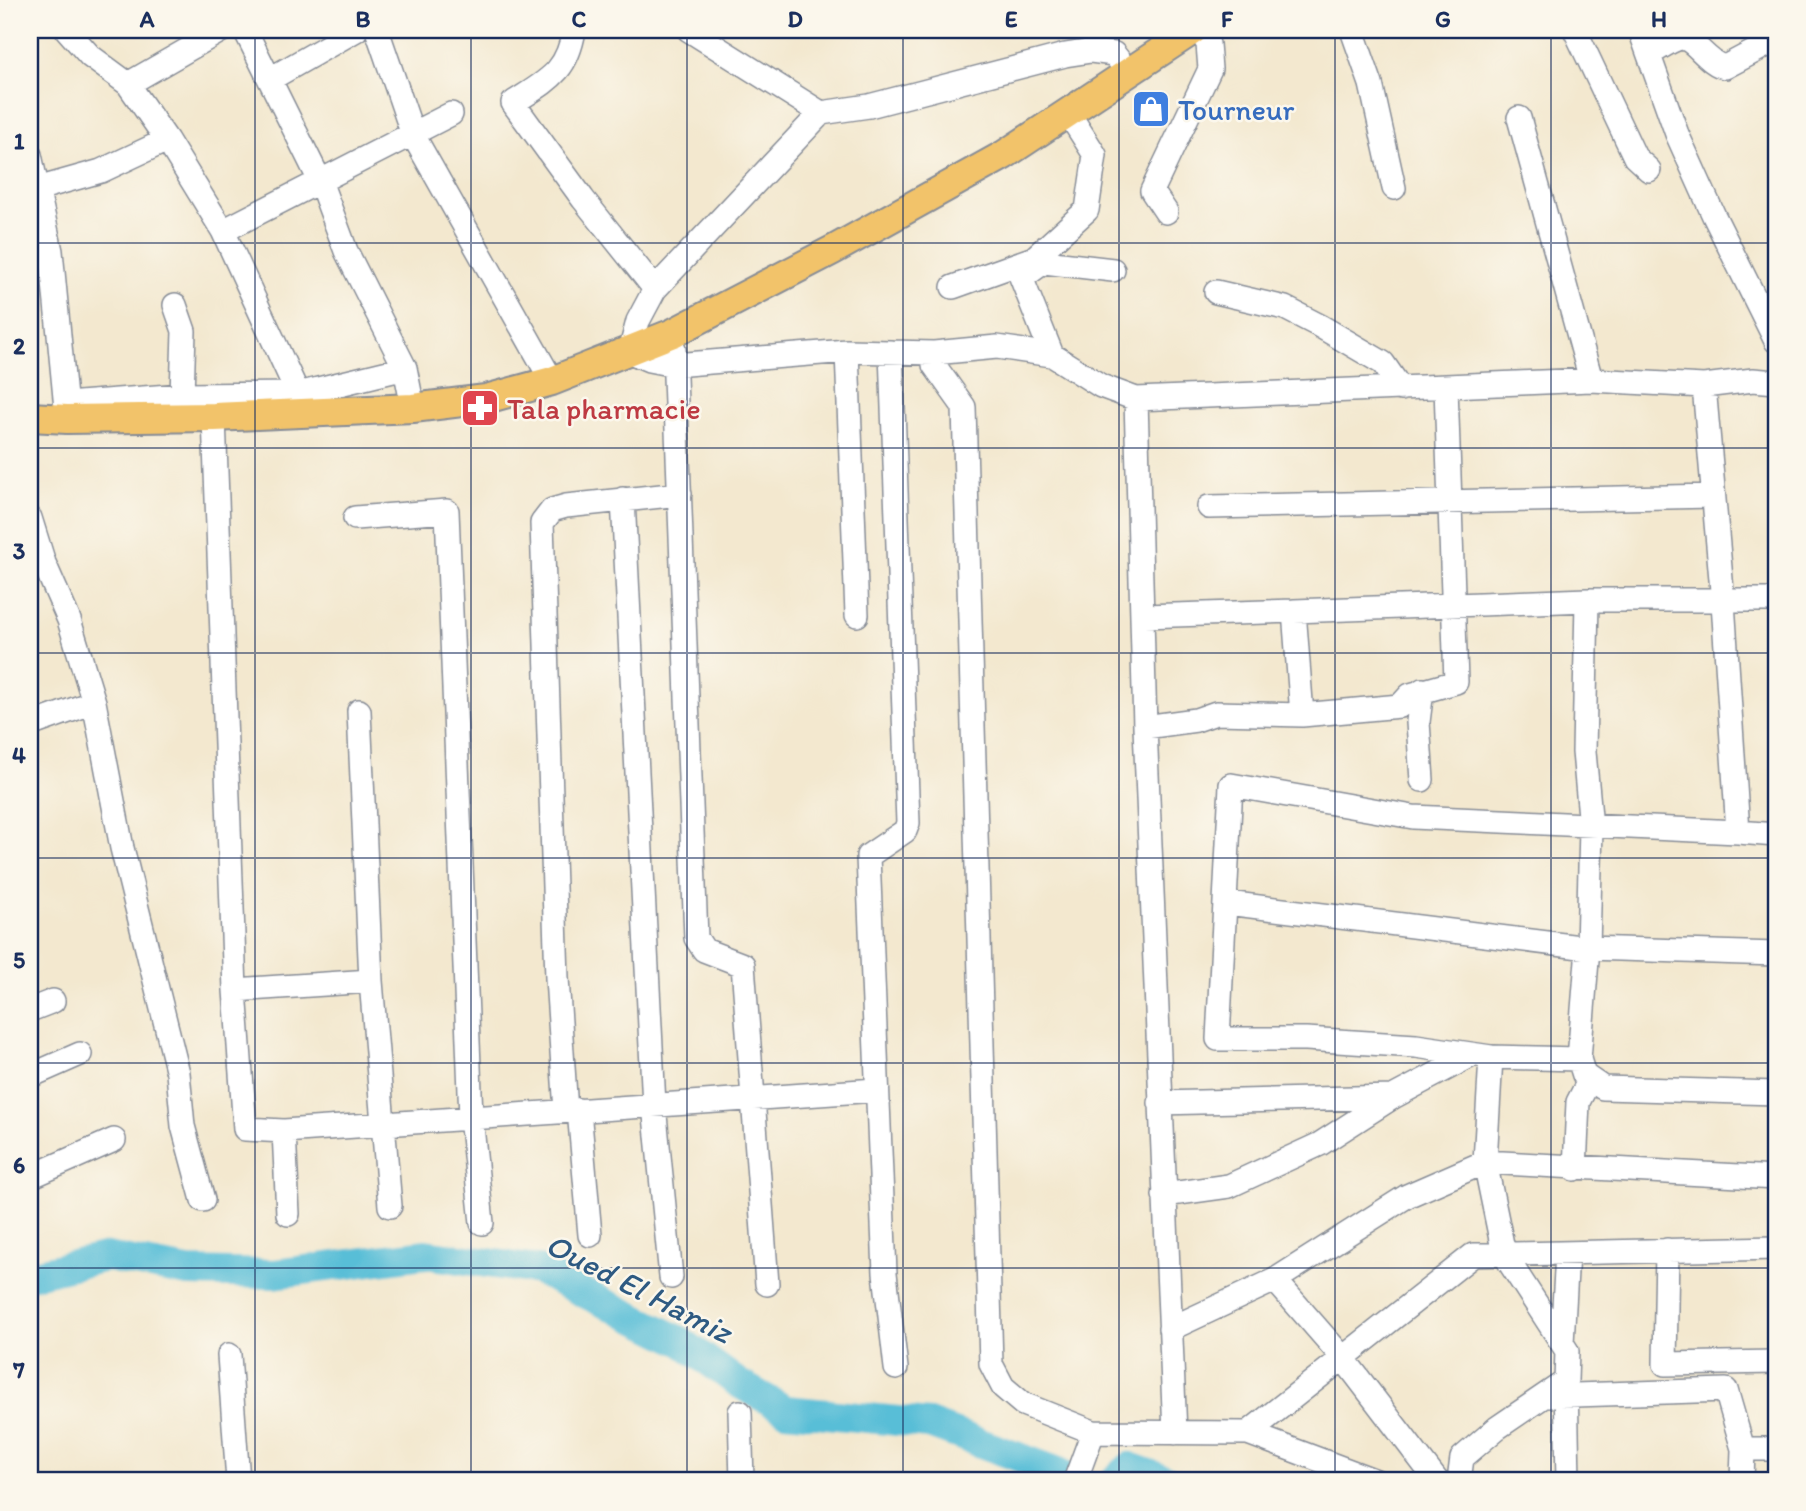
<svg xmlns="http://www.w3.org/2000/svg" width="1806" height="1511" viewBox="0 0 1806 1511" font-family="Itim,sans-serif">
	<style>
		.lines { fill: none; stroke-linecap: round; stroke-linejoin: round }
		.stream { stroke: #59bed7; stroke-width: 5 }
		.river { stroke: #59bed7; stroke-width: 30 }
		.minor-casing { stroke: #878c96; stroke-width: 26 }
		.major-casing { stroke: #878c96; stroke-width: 32 }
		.minor { stroke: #fff; stroke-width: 23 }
		.major { stroke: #f2c36a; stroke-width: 28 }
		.grid { fill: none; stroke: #1b2f5e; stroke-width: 2; stroke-opacity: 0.55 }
		.labels { text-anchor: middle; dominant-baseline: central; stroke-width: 5; stroke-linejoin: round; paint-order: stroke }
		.shop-label { font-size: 30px; fill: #366cbe; stroke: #fbf7ec; text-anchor: start }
		.health-label { font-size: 30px; fill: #be3a42; stroke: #fbf7ec; text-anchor: start }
		.water-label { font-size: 32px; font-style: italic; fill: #2e5a82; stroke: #fbf7ec }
		.neatline { fill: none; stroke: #1b2f5e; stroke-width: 2.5 }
		.grid-label { font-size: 23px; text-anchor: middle; font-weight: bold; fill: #1b2f5e }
	</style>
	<rect width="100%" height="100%" fill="#fbf7ec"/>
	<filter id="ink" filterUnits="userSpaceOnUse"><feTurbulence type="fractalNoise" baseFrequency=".0143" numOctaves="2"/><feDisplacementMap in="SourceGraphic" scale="14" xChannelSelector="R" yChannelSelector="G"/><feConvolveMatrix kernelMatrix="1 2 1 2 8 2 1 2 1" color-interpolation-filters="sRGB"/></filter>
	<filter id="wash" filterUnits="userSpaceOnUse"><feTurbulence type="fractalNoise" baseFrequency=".00686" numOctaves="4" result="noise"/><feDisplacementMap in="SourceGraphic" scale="28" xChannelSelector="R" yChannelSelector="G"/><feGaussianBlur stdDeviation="1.57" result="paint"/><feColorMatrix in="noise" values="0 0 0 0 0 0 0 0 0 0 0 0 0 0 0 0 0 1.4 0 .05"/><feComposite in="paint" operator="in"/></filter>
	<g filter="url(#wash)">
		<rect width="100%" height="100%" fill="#f3e8cf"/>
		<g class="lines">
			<path class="stream" d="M1128 1481 1130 1467"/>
			<path class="river" d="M30 1275 107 1257 188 1272 274 1274 425 1254 538 1270 681 1341 738 1383 786 1410 929 1424 1059 1472 1075 1481
				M1114 1481 1130 1467 1169 1481"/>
		</g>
	</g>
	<g filter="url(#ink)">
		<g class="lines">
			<defs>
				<path id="minor" d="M67 30 90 56 128 84 167 140 223 231 298 394 310 411
					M245 30 320 181 346 251 405 368 413 408
					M377 30 413 135 552 381
					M574 30C567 73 548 80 513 103L583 199 655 289
					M689 30 821 113 869 106 1065 55 1091 51 1114 54 1129 73
					M1352 30 1371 84 1394 188
					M1575 30 1635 157 1649 170
					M1640 30 1677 134 1714 216 1776 341
					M1650 54C1659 49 1671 40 1680 38 1693 36 1708 65 1725 67L1772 42
					M272 78 356 30
					M128 84 222 30
					M821 113 655 289 638 321 630 352 649 360 674 365 847 351 934 353 997 347 1052 355 1101 386 1136 399 1591 380 1704 386 1753 380 1776 382
					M1519 118 1591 380
					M30 155 51 251 67 419
					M30 191 101 171 167 140
					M1166 212 1152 191 1210 69 1208 44 1200 30
					M223 231 451 114
					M1017 267 1052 355
					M1026 275 1044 262 1113 270
					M953 287 1034 258 1087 210 1095 155 1069 114
					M1216 292 1285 308 1320 326 1383 363 1401 389
					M175 305 184 331 182 395
					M674 350 696 938 704 950 743 965 767 1284
					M847 351 857 615
					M891 352 908 823 905 831 868 856 885 1273 896 1368
					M934 353V365L964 407 991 1364 1003 1387 1023 1404 1093 1432 1248 1433 1376 1481
					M1704 386 1723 602 1738 832 1776 835
					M1136 399 1145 727 1175 1433
					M66 404 182 395 298 394 405 368
					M214 417 235 990 245 1129 284 1131 876 1090
					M623 499 654 1105 671 1277
					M1209 507 1713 496
					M30 518 44 563 69 620 94 702 122 848 178 1073 183 1126 203 1200
					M355 518 447 511 471 1117 482 1223
					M1776 600H1587L1584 752 1591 827 1588 948 1579 1059 1584 1075 1603 1088 1776 1093
					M1144 616 1294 611
					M359 711 371 981 390 1206
					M1302 715 1294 611 1587 600
					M30 725 94 702
					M1145 727 1196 720 1216 713 1302 715 1400 706 1410 695 1456 682 1446 387
					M1422 780 1418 722 1422 690
					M1227 903 1588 948 1776 954
					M235 990 371 981
					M30 1010 53 1001
					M1491 1057 1416 1046 1306 1039H1218L1231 785 1413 817 1738 832
					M30 1076 80 1054
					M1160 1103 1393 1097
					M579 1110 590 1235
					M566 1111 557 978 542 523 552 510 566 506 680 494
					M284 1131 288 1214
					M1575 1169 1578 1102 1589 1081
					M30 1177 114 1140
					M1164 1195 1229 1186 1320 1144 1393 1097 1472 1055
					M1667 1250 1665 1364 1776 1362
					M1275 1280 1343 1358 1437 1481
					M1170 1329 1275 1280 1407 1196 1485 1162 1776 1178
					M1562 1343 1567 1253
					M229 1355 238 1481
					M1566 1383 1568 1481
					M1545 1396 1726 1390 1743 1449 1742 1481
					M740 1412 742 1481
					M1248 1433 1473 1255 1776 1248
					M1743 1449H1776
					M1075 1481 1093 1432
					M1459 1481 1462 1458 1497 1428 1566 1381 1567 1351 1504 1254 1485 1162 1491 1057 1579 1059"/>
				<path id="major" d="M30 417 67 419 214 417 413 408 486 399 552 381 673 333 833 250 1004 155 1193 30"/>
			</defs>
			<use href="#minor" class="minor-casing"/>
			<use href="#major" class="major-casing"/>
			<use href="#minor" class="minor"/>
			<use href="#major" class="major"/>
		</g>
	</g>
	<path class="grid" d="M255 30V1481M471 30V1481M687 30V1481M903 30V1481M1119 30V1481M1335 30V1481M1551 30V1481M30 243H1776M30 448H1776M30 653H1776M30 858H1776M30 1063H1776M30 1268H1776"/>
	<defs>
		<symbol id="shop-square" viewBox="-11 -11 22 22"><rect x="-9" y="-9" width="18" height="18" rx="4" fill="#3f7fe0" stroke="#fbf7ec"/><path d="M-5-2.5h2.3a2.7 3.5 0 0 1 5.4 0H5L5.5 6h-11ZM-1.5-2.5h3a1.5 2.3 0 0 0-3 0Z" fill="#fff"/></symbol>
		<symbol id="pharmacy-square" viewBox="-11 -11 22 22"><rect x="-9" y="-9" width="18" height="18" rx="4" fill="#e0444e" stroke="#fbf7ec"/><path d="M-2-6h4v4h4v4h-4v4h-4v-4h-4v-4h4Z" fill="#fff"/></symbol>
	</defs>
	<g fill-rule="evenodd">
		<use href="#shop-square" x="1129" y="87" width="44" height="44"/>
		<use href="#pharmacy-square" x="458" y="386" width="44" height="44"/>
	</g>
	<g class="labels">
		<g class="shop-label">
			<text x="1178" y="109">Tourneur</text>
		</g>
		<g class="health-label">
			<text x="507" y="408">Tala pharmacie</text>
		</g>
		<g class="water-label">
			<text transform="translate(639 1288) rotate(27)">Oued El Hamiz</text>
		</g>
	</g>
	<rect width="1806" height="1511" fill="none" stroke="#fbf7ec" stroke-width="77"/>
	<rect x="38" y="38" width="1730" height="1434" class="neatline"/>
	<g class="grid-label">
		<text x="147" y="27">A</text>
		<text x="363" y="27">B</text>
		<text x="579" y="27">C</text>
		<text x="795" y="27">D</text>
		<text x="1011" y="27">E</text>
		<text x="1227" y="27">F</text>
		<text x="1443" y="27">G</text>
		<text x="1659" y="27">H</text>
		<text x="19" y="149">1</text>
		<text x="19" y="354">2</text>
		<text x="19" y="559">3</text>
		<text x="19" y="763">4</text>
		<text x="19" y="968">5</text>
		<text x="19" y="1173">6</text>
		<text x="19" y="1378">7</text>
	</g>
</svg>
